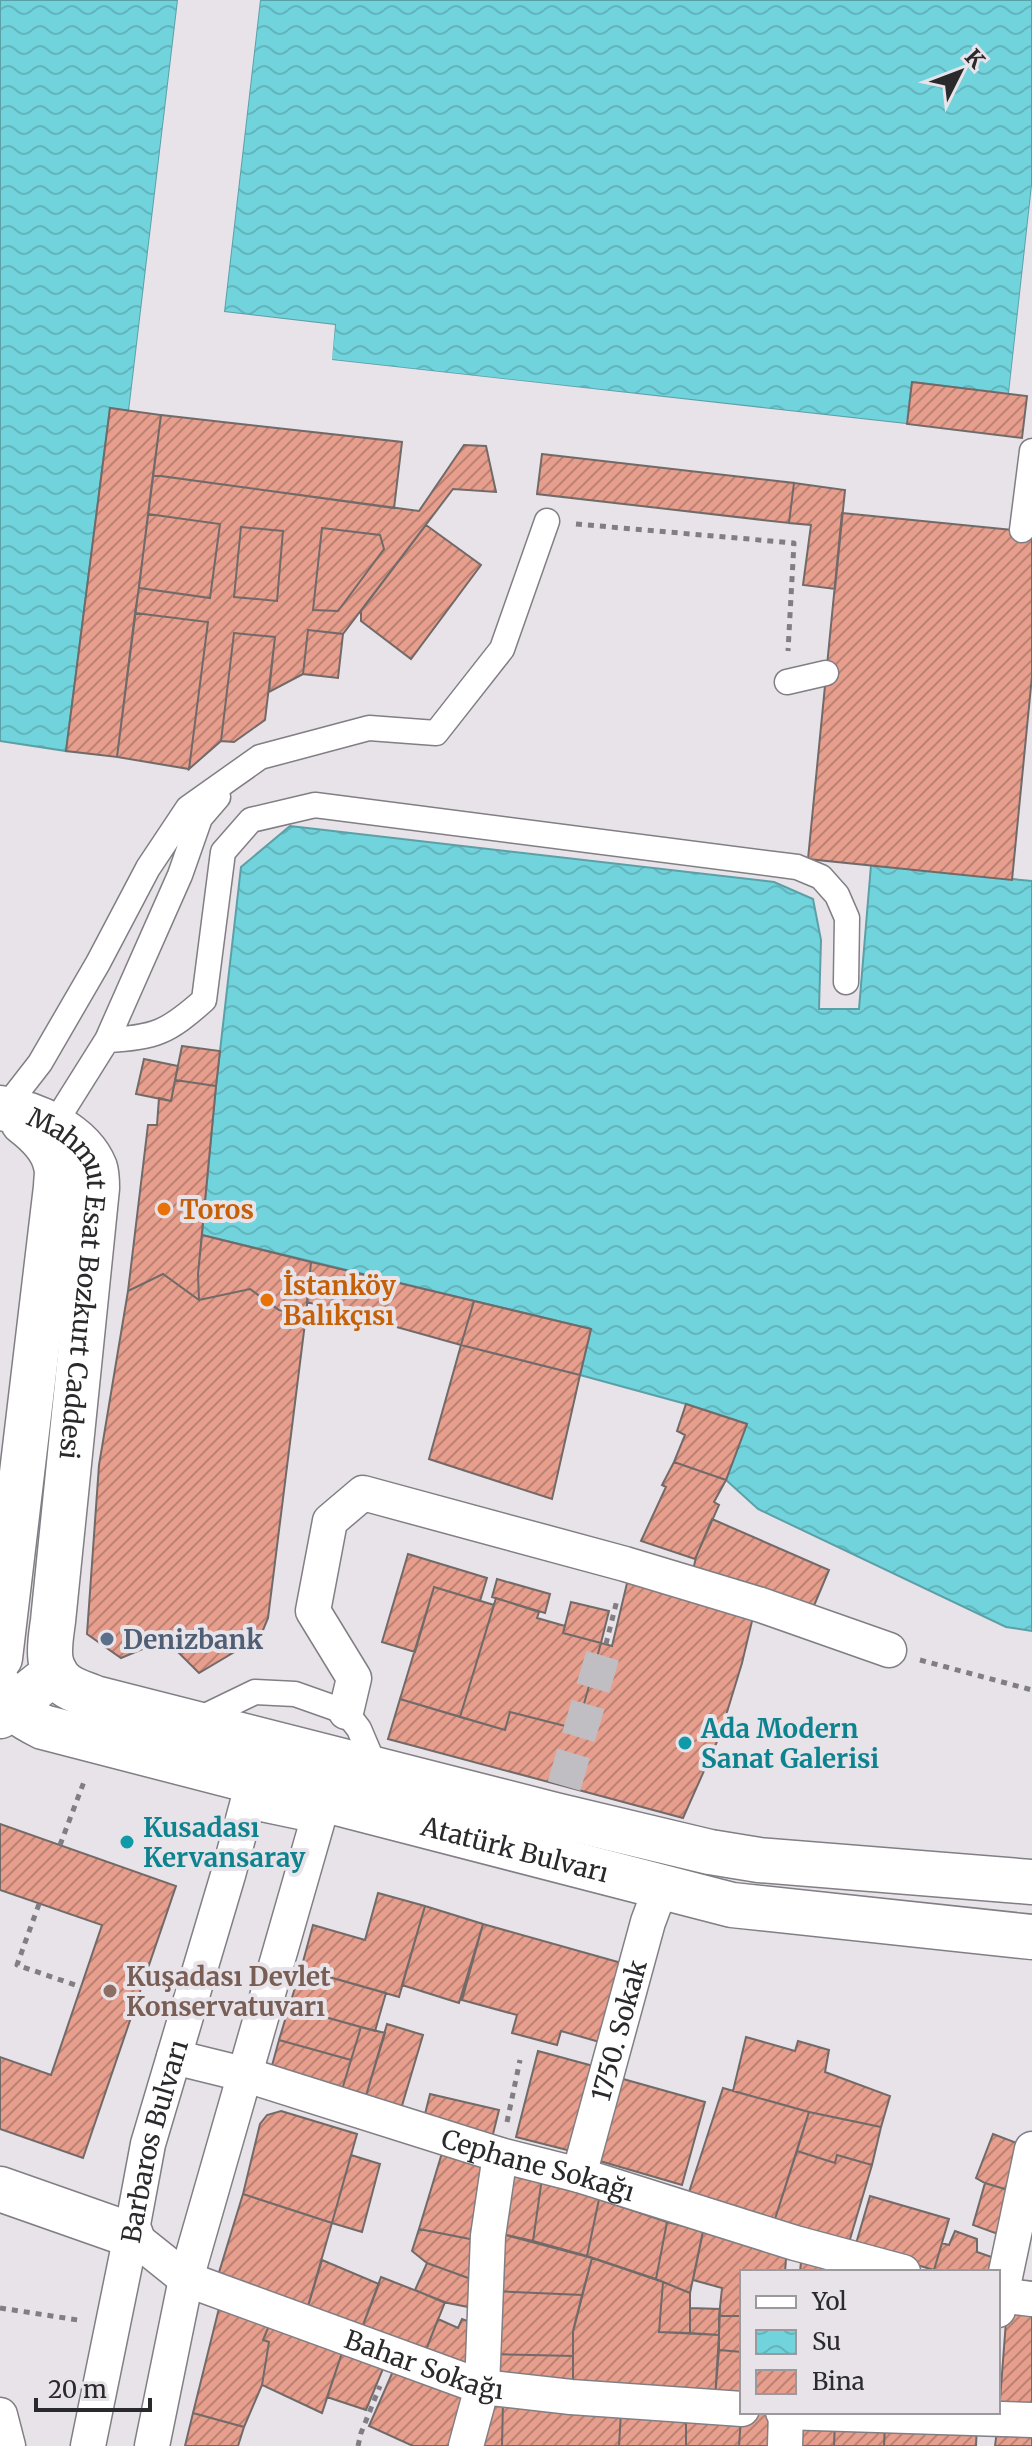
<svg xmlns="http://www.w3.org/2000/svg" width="1032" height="2446" viewBox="0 0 1032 2446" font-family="Merriweather,serif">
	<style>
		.water { fill: url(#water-waves); stroke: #5ca0a7; stroke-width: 2 }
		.pier { fill: #e7e3e9 }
		.building { fill: url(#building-hatch); stroke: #716a69; stroke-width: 2 }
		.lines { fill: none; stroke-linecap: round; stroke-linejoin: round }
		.pedestrian-tunnel { stroke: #c1bec3; stroke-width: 34; stroke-dasharray: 34 17; stroke-linecap: butt }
		.service-casing { stroke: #817e84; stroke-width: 27 }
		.pedestrian-casing { stroke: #817e84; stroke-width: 37 }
		.minor-casing { stroke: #817e84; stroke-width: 47 }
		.secondary-casing { stroke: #817e84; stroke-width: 47 }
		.path { stroke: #807e82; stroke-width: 5; stroke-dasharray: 6 6; stroke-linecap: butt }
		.service { stroke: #fff; stroke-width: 24 }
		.pedestrian { stroke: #fff; stroke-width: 34 }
		.minor { stroke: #fff; stroke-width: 44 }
		.secondary { stroke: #fff; stroke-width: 44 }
		.food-dot { fill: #e8710a; stroke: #e7e3e9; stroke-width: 3 }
		.service-dot { fill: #5c6f8a; stroke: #e7e3e9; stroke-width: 3 }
		.culture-dot { fill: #0f9aa8; stroke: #e7e3e9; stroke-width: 3 }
		.education-dot { fill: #8d6e63; stroke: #e7e3e9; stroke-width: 3 }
		.labels { text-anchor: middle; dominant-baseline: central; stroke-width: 8; stroke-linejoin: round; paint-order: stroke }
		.food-label { font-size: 26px; font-weight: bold; fill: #c56008; stroke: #e7e3e9; text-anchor: start }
		.street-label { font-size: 26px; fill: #2a292b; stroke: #e7e3e9 }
		.service-label { font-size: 26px; font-weight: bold; fill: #4e5e75; stroke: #e7e3e9; text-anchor: start }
		.culture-label { font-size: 26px; font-weight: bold; fill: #0d838f; stroke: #e7e3e9; text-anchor: start }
		.education-label { font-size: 26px; font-weight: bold; fill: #785e54; stroke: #e7e3e9; text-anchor: start }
	</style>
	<defs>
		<pattern id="water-waves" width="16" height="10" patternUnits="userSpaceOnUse" patternTransform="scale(2)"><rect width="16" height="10" fill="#71d3dc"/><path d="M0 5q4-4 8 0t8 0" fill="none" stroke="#62b5bd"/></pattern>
		<pattern id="building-hatch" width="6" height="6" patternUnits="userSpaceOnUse" patternTransform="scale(2)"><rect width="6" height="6" fill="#e89e8c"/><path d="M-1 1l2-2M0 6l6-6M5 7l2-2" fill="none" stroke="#bc8173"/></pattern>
	</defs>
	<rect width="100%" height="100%" fill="#e7e3e9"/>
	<path class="water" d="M0 0H178L129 411 110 408 66 751 0 741Z
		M260 0H1032V185L1009 394 912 382 907 424 331 360 335 325 224 312Z
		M290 826 774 882 813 899 821 940 819 1009H859L871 865 1032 881V1631L1006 1627 758 1509 726 1480 747 1424 686 1404 580 1375 591 1329 202 1235 216 1086 241 867Z"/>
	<path class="pier" d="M178 0H182L133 411H129Z
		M256 0H260L224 312 335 325 332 360 906 424 912 382 1009 393 1032 185V221L1012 396 915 386 911 425 907 428 331 364 327 360 330 328 221 314Z"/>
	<path class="building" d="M912 382 1027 396 1022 438 907 424Z
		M110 408 161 415 117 757 66 751Z
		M161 415 402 442 394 508 153 475Z
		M464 445 486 446 496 492 453 489 343 634 308 630 303 674 269 692 275 637 234 633 221 741 189 769 208 622 135 613 139 588 210 598 220 524 148 514 153 475 419 511Z
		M542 454 794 483 789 523 537 494Z
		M794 483 845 490 835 589 803 585 811 525 789 523Z
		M842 513 1032 532V676L1012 880 808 859Z
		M148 514 220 524 210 598 139 588Z
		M426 525 481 565 411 659 361 621V611Z
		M241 527 283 531 277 601 234 597Z
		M322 528 380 535 384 549 338 611 313 610Z
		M135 613 208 622 189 769 117 757Z
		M308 630 343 634 338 678 303 674Z
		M234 633 275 637 265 720 234 742 221 741Z
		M182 1046 220 1051 216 1086 175 1080Z
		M144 1059 178 1066 171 1101 136 1094Z
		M175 1080 216 1086 198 1274 199 1300 163 1274 128 1291 148 1125H157L159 1098 171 1101Z
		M202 1235 311 1262 306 1315 279 1310 250 1289 199 1300 198 1274Z
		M311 1262 474 1301 461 1345 307 1302Z
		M163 1274 199 1300 250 1289 279 1310 306 1315 268 1618 261 1635 241 1643 236 1651 199 1673 170 1644 152 1645 121 1658 87 1634 99 1465 128 1291Z
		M474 1301 591 1329 580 1375 461 1345Z
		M461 1345 580 1375 552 1499 429 1459Z
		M686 1404 747 1424 726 1480 674 1462 685 1435 677 1431Z
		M674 1462 726 1480 714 1502 719 1505 695 1559 641 1541 666 1487 662 1485Z
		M712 1519 829 1570 813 1608 692 1575 696 1557Z
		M408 1554 487 1578 480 1601 434 1587 415 1652 382 1642Z
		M497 1579 550 1594 545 1613 492 1597Z
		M628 1579 753 1617 742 1663 720 1735 683 1818 388 1739 400 1699 505 1730 510 1712 577 1729 601 1643 612 1646Z
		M434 1587 494 1605 460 1717 400 1699Z
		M496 1598 539 1612 537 1618 565 1626 563 1633 601 1643 577 1729 510 1712 505 1730 460 1717Z
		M571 1602 609 1611 601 1643 563 1633Z
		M0 1824 176 1886 83 2158 0 2129V2057L51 2075 102 1925 0 1890Z
		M378 1893 425 1906 399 1997 301 1969 313 1925 365 1940Z
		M425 1906 483 1924 459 2003 402 1985Z
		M483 1924 625 1964 603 2043 561 2031 557 2045 512 2033 517 2015 462 2000Z
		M301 1969 386 1993 375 2031 289 2007Z
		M289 2007 361 2027 351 2060 279 2040Z
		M387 2024 423 2035 401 2109 365 2099Z
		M361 2027 385 2033 365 2099 341 2093Z
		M746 2037 795 2051 798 2041 829 2050 825 2072 890 2096 881 2127 809 2112 733 2091Z
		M279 2040 351 2060 341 2093 270 2073Z
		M538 2051 597 2067 575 2152 516 2137Z
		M616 2077 705 2102 682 2185 593 2159Z
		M723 2088 809 2112 774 2222 688 2195Z
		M430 2094 499 2110 492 2138 424 2118Z
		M281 2111 357 2134 332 2223 243 2194 260 2124 267 2115Z
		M809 2112 881 2127 872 2165 837 2155 835 2163 797 2151Z
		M993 2134 1030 2148 1018 2193 985 2183 976 2178Z
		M797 2151 835 2163 837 2155 872 2165 848 2246 774 2222Z
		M442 2153 485 2165 480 2241 419 2229Z
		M351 2155 380 2164 362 2232 332 2223Z
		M506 2167 542 2178 533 2241 498 2233Z
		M542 2178 600 2195 587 2256 533 2241Z
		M985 2183 1018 2193 1006 2237 973 2225Z
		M243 2194 332 2223 306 2313 217 2279Z
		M870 2196 949 2219 934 2270 855 2247Z
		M599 2199 667 2222 656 2279 587 2256Z
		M667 2222 703 2231 690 2293 656 2279Z
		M705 2222 787 2246 785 2272H742V2316H719L722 2288 693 2280Z
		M419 2229 480 2241 482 2283 427 2263 412 2251Z
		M955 2231 977 2239V2252L1000 2260 997 2272 934 2270 942 2243 949 2245Z
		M498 2233 592 2258 582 2295 492 2291Z
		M802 2252 854 2272H800Z
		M592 2258 663 2282 659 2332 719 2335 715 2398 573 2393V2332Z
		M322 2260 379 2284 360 2333 306 2313Z
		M427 2263 482 2283 478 2309 443 2302 415 2290Z
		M381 2277 445 2302 422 2360 360 2333Z
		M663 2282 690 2293V2333L659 2332Z
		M492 2291 582 2295 573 2331V2356L492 2354Z
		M221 2300 271 2321 263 2340 269 2342 262 2385 244 2427 193 2413Z
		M690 2308 720 2309 719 2335 690 2333Z
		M1007 2308 1032 2310V2414L999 2413Z
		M719 2316H742V2352L719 2350Z
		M438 2319 458 2328 462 2319 480 2326 475 2376 422 2360Z
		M271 2321 345 2344 322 2413 262 2385 269 2342 263 2340Z
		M345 2344 387 2359 366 2410 327 2397Z
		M719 2350 742 2352V2400L715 2398Z
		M492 2354 573 2356V2393L489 2383Z
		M397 2362 470 2394 455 2446H413L369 2426Z
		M489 2399 503 2401 502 2446H475Z
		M503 2401 621 2412 619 2446H502Z
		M686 2407V2446H619L621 2412Z
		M193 2413 244 2427 238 2446H185Z
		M751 2413 780 2415 779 2446H739L741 2418Z
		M686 2415 741 2418 739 2446H686Z
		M835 2419 885 2421 884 2446H834Z
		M798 2421 835 2423 834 2446H797Z
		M998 2423 1032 2425V2446H995Z
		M977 2424 976 2446H884L885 2428Z"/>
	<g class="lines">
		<path class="pedestrian-tunnel" d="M564 1786 606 1644"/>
		<defs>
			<path id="service" d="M1022 530 1032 451
				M787 682 826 673
				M107 1040C155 1038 168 1032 204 1000L223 852 251 820 315 805 797 867 821 877 837 895 847 918 846 982
				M5 1108 40 1063 98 963 148 868 188 808 260 757 369 728 436 733 502 649 547 521
				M53 1126 107 1040 180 875 200 818 218 797
				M195 1721 255 1692 295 1694 346 1712 359 1729 376 1769"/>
			<g id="pedestrian">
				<path d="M346 1712 354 1678 313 1611 330 1521 363 1493 625 1564 761 1605 889 1650"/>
				<path id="s1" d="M174 2057 243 2074 500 2155 579 2175 795 2243 903 2272"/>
				<path id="s2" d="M579 2175 648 1922 661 1887"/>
				<path id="s3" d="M131 2235 186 2279 482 2387 571 2397 742 2409"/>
				<path d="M998 2295 1032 2299"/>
				<path d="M998 2310 1032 2149"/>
				<path d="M783 2412 1032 2420"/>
				<path d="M0 2415 8 2446"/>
				<path id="s4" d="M88 2446 131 2235 148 2144 228 1875 248 1801 319 1816 186 2279 152 2446"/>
				<path d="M466 2446 482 2387 488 2236 500 2155"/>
				<path d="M785 2446 786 2412"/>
			</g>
			<path id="minor" d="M0 1716 55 1672
				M0 2189 131 2235"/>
			<g id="secondary">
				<path id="s5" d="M0 1108C34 1113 81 1133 95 1168 97 1174 97 1182 97 1188L53 1621C50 1644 44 1669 66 1685 74 1691 86 1694 95 1698L555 1815 710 1852 759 1860 1032 1882"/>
				<path d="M0 1658 56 1187C56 1180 58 1172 56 1166 53 1148 36 1132 23 1122"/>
				<path id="s6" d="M0 1687C7 1708 25 1718 43 1727L732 1905 1032 1937"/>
			</g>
		</defs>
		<use href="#service" class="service-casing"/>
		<use href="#pedestrian" class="pedestrian-casing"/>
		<use href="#minor" class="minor-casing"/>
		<use href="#secondary" class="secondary-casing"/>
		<path class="path" d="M576 524 794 543 788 651
			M606 1644 617 1600
			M920 1660 1032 1690
			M60 1845 85 1779
			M39 1904 17 1965 81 1987
			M136 2003 153 2008
			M507 2122 520 2060
			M0 2308 78 2320
			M358 2446 361 2433 380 2386"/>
		<use href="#service" class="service"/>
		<use href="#pedestrian" class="pedestrian"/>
		<use href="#minor" class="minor"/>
		<use href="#secondary" class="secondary"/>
	</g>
	<g class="food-dot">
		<circle cx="164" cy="1209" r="8"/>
		<circle cx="267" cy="1300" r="8"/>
	</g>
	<circle class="service-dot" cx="107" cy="1639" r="8"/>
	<g class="culture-dot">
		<circle cx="685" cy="1743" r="8"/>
		<circle cx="127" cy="1842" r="8"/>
	</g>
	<circle class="education-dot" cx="110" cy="1991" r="8"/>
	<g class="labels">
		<g class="food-label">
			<text x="180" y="1209">Toros</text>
			<text x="283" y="1285">İstanköy<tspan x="283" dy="30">Balıkçısı</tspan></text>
		</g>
		<g class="street-label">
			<text stroke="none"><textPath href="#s5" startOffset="220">Mahmut Esat Bozkurt Caddesi</textPath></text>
			<text stroke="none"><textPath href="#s6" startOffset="548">Atatürk Bulvarı</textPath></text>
			<text stroke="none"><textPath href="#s2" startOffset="150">1750. Sokak</textPath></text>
			<text stroke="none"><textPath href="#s4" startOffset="312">Barbaros Bulvarı</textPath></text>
			<text stroke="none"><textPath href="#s1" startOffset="380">Cephane Sokağı</textPath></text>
			<text stroke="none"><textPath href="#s3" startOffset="324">Bahar Sokağı</textPath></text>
		</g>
		<g class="service-label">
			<text x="123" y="1639">Denizbank</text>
		</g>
		<g class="culture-label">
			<text x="701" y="1728">Ada Modern<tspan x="701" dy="30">Sanat Galerisi</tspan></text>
			<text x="143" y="1827">Kusadası<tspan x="143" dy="30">Kervansaray</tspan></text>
		</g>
		<g class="education-label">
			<text x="126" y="1976">Kuşadası Devlet<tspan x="126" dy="30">Konservatuvarı</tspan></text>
		</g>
	</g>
	<rect x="740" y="2270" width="260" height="144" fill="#e7e3e9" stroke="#9b999d" stroke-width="2"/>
	<rect x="756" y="2296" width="40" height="12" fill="#ffffff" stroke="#9b999d" stroke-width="2"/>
	<text x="812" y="2310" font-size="24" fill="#2a292b">Yol</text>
	<rect x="756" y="2330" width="40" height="24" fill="url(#water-waves)" stroke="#9b999d" stroke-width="2"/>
	<text x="812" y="2350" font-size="24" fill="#2a292b">Su</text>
	<rect x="756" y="2370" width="40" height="24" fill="url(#building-hatch)" stroke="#9b999d" stroke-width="2"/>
	<text x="812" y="2390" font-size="24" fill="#2a292b">Bina</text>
	<g transform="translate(960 72) rotate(48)" stroke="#e7e3e9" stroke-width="6" paint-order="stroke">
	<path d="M0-6L14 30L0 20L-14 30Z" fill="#2a292b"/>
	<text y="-12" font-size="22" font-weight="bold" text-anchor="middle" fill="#2a292b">K</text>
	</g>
	<path d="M36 2398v12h114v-12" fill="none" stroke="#2a292b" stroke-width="4"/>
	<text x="48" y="2398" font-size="24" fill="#2a292b" stroke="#e7e3e9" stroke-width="6" paint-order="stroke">20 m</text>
</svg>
